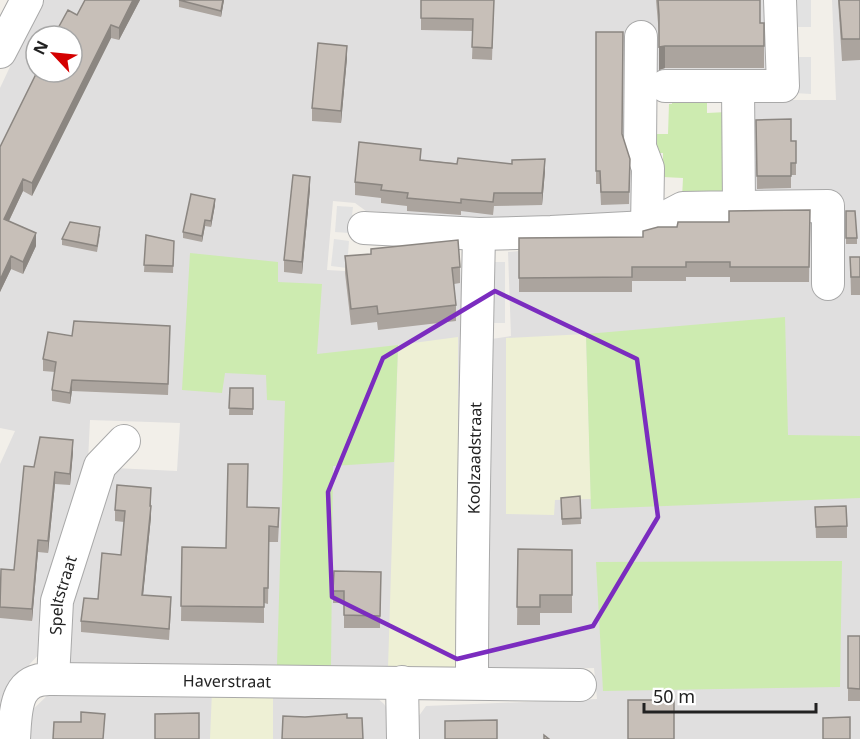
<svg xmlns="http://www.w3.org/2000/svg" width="860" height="739" viewBox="0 0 860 739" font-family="'Noto Sans',sans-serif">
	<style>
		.residential { fill: #e0dfdf; fill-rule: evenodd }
		.farmland { fill: #eef0d5 }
		.grass { fill: #cdebb0 }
		.parking { fill: #e2e2e2 }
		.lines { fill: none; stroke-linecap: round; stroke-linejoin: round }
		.minor-casing { stroke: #a9a9a9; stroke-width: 34 }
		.minor { stroke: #fff; stroke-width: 32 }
		.wall { fill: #aba49e }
		.shaded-wall { fill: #8b8681 }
		.building { fill: #c7bfb8; stroke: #8b8681; stroke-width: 1.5 }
		.marked { fill: none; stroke: #7b2cbf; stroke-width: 4.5; stroke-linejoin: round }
		.labels { text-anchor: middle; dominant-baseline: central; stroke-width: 6; stroke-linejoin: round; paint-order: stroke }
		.street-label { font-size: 16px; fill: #222; stroke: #fff }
	</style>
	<rect width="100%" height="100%" fill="#f2efe9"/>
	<path class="residential" d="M44 0H767L770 75 635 79 642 216 530 223 366 211 355 203 333 201 327 270 362 272 459 247 465 335 459 670 73 666 66 658 71 608 114 468 177 471 180 423 90 420 88 461 41 652 4 692 0 739V464L15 431 0 428V88L23 39ZM36 36H72V72H36Z
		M832 0H860V739H416V720L426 706 597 699 594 668 492 671 483 666 485 340 511 336 508 252 597 244 839 198 750 199 747 100H836Z
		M51 692 375 696 384 704 390 713V739H23L24 718Z"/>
	<path class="farmland" d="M586 334 591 499 555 500 554 515 506 514V338Z
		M458 337V668H388L398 345Z
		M212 691 273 694V739H210Z"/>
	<path class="grass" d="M672 97 707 98V113L727 112 728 187 716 198H682L683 178 663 177V153H650L649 134H668L669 104H672Z
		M190 253 278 262V282L322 284 317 354 398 345 394 462 333 466 331 667 277 665 285 401 267 400 266 375 225 373 222 393 182 390Z
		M785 317 788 435 860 436V498L591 509 586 334Z
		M842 561 840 687 603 691 596 562Z"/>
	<path class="parking" d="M794 0H811V27H795Z
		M794 57H811V94L794 93Z
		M337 206 353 207 350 233 335 232Z
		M334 239 349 241 347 268 331 266Z
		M490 262H505V323H490Z"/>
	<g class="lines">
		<defs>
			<g id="minor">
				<path d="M641 37 640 147 648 168 647 227"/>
				<path d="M0 52 27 0"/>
				<path d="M665 86H738"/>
				<path d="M739 207 828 206V284"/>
				<path d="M364 228 479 234 551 232 647 227 683 208 739 207 738 86H783L780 0"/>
				<path id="s1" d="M53 679 580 685"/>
				<path d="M402 682 403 739"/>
				<path id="s2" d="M472 682C472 533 476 384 479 234"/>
				<path id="s3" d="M14 739C16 710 14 677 53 679L57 601 100 466 124 441"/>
			</g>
		</defs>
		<use href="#minor" class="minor-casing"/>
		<use href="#minor" class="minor"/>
	</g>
	<path class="wall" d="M85 0H140L119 40 111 38 32 196 23 191 9 221 36 246 23 274 11 269 0 292V147L72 72 57 36V30L77 15Z
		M179 0H224L221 17 179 7Z
		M421 0H494L492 60 472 59 473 31 421 30Z
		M656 0H760V23L764 46V68H665L659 70V35Z
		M838 0H860V60L842 61Z
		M596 32 622 135 630 159 629 204 601 205 600 184H596Z
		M347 58 341 123 312 121V108Z
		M756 120 791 141H796V175H791V188L757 189Z
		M421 160 545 171 542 205 494 206 493 215 461 211V215L407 211V206L381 203V198L355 195V182Z
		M310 189 302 274 284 272V260Z
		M215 205 211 227 205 226 202 242 183 238V232Z
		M810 210 809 282H730V277H686V281H632V292H519V238L643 237 677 227 729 222Z
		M846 211 857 238V244H846Z
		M100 234 97 252 62 245V239Z
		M146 235 174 241 173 273 144 272Z
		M371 249 460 267V283L454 284 456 305V321L378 330 377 322 351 325 345 273V256L371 254Z
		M850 257H860V295H851Z
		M72 336 170 337 168 395 72 391 70 404 52 401V390L55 372 43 371V359Z
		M230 388H253V415H229Z
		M73 452 70 485 55 484 48 553 38 552 32 621 0 618V580L14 570 34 467Z
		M580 496 581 524 562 525 561 498Z
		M151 499V517L143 595 171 608 169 640 81 632V621L98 599 121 555 124 522 115 521V510Z
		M248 507 279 523 278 542H269L268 604 264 603V623L181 621 182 547 226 548Z
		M815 507 847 526V538H816Z
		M518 549 572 550V613H540V625H517Z
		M334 571 381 572 380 628H344V603H333Z
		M848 636H860V701H848Z"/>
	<path class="shaded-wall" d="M133 0H140L119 40V28Z
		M223 0H224L221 17V11Z
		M111 25V38L32 196V183Z
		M347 46V58L341 123V111Z
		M665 46V68L659 70V47Z
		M545 159V171L542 205V193Z
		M310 177V189L302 274V262Z
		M23 179V191L4 231V219Z
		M215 199V205L211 227V221Z
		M205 220V226L202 242V236Z
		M36 233V246L23 274V262Z
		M11 256V269L0 292V280Z
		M72 380V391L70 404V393Z
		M73 440V452L70 485V474Z
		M55 472V484L48 553V541Z
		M151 506V517L142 606V595Z
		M38 540V552L32 621V609Z"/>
	<path class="building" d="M85 0H133L119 28 111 25 32 183 23 179 4 219 36 233 23 262 11 256 0 280V147L37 72H72V36H57L59 32 57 30 68 10 77 15Z
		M179 0H223L221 11Z
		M421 0H494L492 48 472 47 473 19 421 18Z
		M658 0H760V23H764V46H665L659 47V15Z
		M839 0H860V39H842Z
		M596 32H623L622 134 630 159 629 192H601L600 171H596Z
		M318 43 347 46 341 111 312 108Z
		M791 119V141H796V163H791V176H757L756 120Z
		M359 142 421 149 420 160 457 164 458 158 512 164V160L545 159 542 193H494L493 202 461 199V203L407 198 408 193 381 190 382 185 355 182Z
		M293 175 310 177 302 262 284 260Z
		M191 194 215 199 211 221 205 220 202 236 183 232Z
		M810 210 809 267H730V262H686V267H632V277L519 278V238L643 237V231L658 227H677L678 222H729V211Z
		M846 211H855L857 238H846Z
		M70 222 100 227 97 246 62 239Z
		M146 235 174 241 173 266 144 265Z
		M458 240 460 267 452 268 456 305 378 314 377 306 351 309 345 256 371 254V249Z
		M850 257H860V277H851Z
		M74 321 170 326 168 384 72 380 70 393 52 390 56 362 43 359 48 332 72 336Z
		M230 388H253V409L229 408Z
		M40 437 73 440 70 474 55 472 48 541 38 540 32 609 0 607 1 569 14 570 24 466 34 467Z
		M228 464H248L247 507 279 508 278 527 269 526 268 588H264V607L181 606 182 547 226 548Z
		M117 485 151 488 150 506H151L142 595 171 597 169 629 81 621 84 598 98 599 102 553 121 555 125 511 115 510Z
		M580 496 581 518 562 519 561 498Z
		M846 506 847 526 816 527 815 507Z
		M518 549 572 550V595H540V607H517Z
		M334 571 381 572 380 616 344 615V591H333Z
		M848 636H860V689L848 688Z
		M628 700H674V739H628Z
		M81 712 105 714 103 739H53L54 722H81Z
		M199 713V739H155V714Z
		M347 714V718H362L363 739H282L283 716 305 717Z
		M850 717V739H823V718Z
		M497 720V739H445V721Z
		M544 735 549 739H544Z"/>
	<path class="marked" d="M495 291 637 359 658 517 593 626 457 659 332 597 328 492 383 358Z"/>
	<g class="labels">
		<g class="street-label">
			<text stroke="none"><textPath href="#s2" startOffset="224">Koolzaadstraat</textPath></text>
			<text stroke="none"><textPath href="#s3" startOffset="168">Speltstraat</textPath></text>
			<text stroke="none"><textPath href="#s1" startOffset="174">Haverstraat</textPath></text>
		</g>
	</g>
	<g transform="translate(54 54) rotate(296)"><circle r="28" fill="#ffffff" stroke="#a7a7a7" stroke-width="1.5"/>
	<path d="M0-4.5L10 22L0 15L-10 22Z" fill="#d40000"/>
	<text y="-9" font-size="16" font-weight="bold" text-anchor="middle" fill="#222222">N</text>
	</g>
	<path d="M644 703v9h172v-9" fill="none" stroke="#222222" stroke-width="3"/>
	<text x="653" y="703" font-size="18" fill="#222222" stroke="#ffffff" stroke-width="4.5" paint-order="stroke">50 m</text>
</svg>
